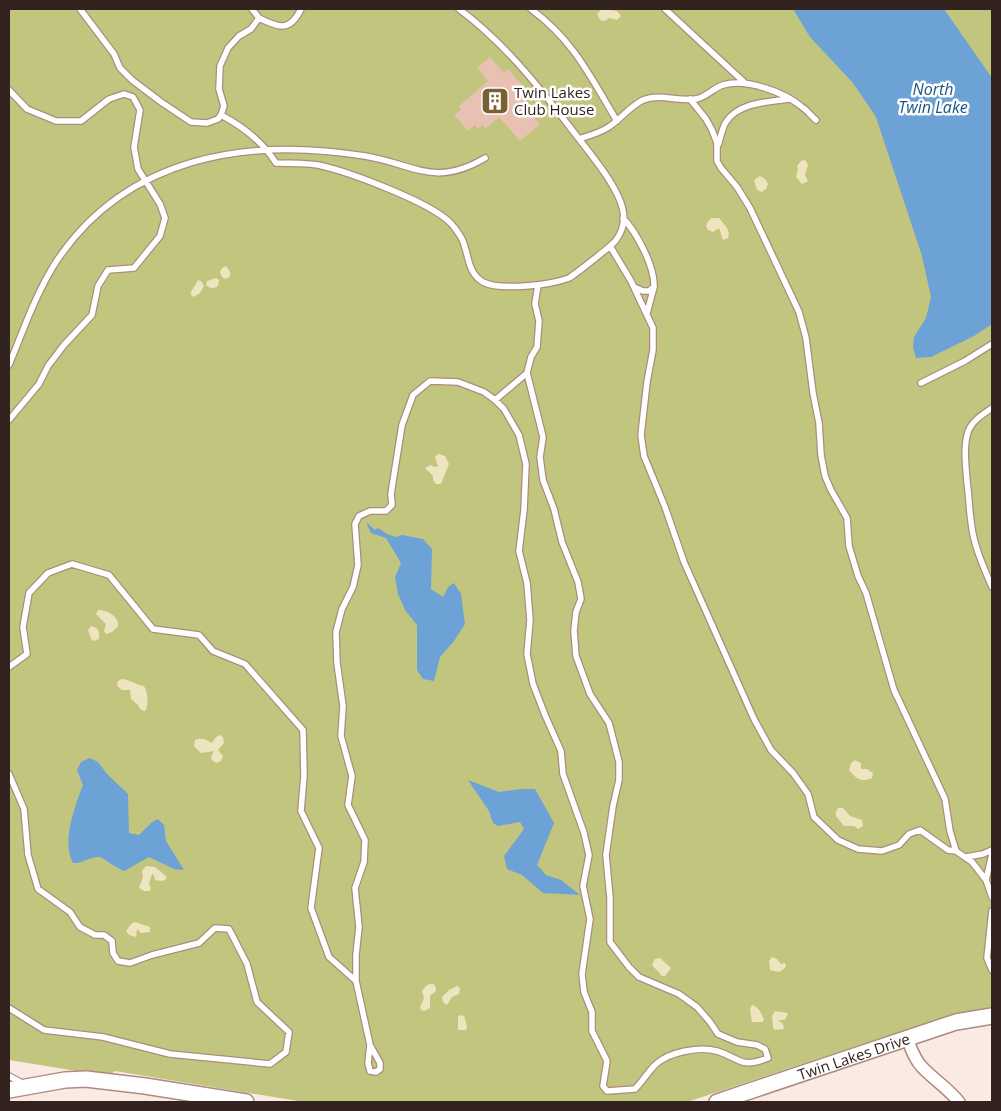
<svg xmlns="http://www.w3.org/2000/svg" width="1001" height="1111" viewBox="0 0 1001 1111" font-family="'Open Sans',sans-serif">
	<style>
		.green { fill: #c2c57d }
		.sand { fill: #eee4bf }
		.water { fill: #6ca2d5 }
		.building { fill: #e8c1b3 }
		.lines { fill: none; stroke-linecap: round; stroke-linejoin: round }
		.lane-casing { stroke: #af8b7e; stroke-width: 8 }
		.street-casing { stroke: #af8b7e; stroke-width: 14 }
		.secondary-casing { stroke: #af8b7e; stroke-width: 18 }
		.lane { stroke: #fff; stroke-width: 5.5 }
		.street { stroke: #fff; stroke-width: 11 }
		.secondary { stroke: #fff; stroke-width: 15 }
		.labels { text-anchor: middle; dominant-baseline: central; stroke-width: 5; stroke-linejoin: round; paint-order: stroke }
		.poi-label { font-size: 15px; fill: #32231e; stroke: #fff; text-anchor: start }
		.street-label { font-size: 15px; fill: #32231e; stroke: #fff }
		.water-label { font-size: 16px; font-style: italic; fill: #195484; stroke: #fff }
	</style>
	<rect width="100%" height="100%" fill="#faeae4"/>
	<path class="green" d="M9 9H992V1007L950 1015 687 1102H304L115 1071 108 1076 9 1060Z"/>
	<path class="sand" d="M602 9 617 11 621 16 617 20 609 18 605 21 600 20 597 14Z
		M805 160 808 165 805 175 808 181 802 184 796 177 798 170 797 166 801 161Z
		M760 176 765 179 768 184 766 189 762 192 757 190 754 180Z
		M712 218H719C724 225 731 229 728 238L723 240 719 228 713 232 708 230 706 226 708 221Z
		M226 266 230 272V276L226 279 222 277 220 272 222 268Z
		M216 278 219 280 218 286C214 289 210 289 206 285L207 281Z
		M198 280 202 282 204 286 200 293 194 297 191 295V292Z
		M438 454 445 456 449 464 441 484H436L433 480V476L425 468 431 465 435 467 438 466 435 457Z
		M98 610C107 610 119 616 118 626L112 632 106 634 104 631 106 624 96 614Z
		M91 626 97 628 99 632V639L94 641 91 639 88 630Z
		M122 679C131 680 136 685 144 686 148 693 149 704 145 711L141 710 138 705 131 699 130 690H122L117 686 118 681Z
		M220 735 223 737 224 743 218 750 223 756 221 761 216 763 212 760 211 757 214 751 201 753 194 746 195 740C202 737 206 740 212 743L216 737Z
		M855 760 861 763V769H867L873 773 872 778C860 783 856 778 849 770L851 763Z
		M838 808H843L850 816 862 820 863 826 858 829 854 826H844L836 816V812Z
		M146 866 155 867 167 877 165 880 161 881 155 880 154 875 152 874 149 884 151 888 150 891H144L139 888 143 877 142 871Z
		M135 922 150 927V932L141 933 137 929 136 937 129 935 126 931 132 923Z
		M772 957 777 959 781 964 785 963 786 966 784 969 779 972 770 970 769 961Z
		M660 958 671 968 665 976H662L652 965 655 959Z
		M429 984H434L436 988V991L430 996V1008L424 1011 421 1010 420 1007 424 998 422 991 425 987Z
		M457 986 460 988 459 994 452 997 447 1005 443 1002 442 997 449 990Z
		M752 1005C759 1007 762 1014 764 1020L762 1022H752L750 1009Z
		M775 1011 788 1013 785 1020H778L783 1024 784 1029 775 1030 773 1028 772 1016Z
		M460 1015 464 1016 467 1026 466 1030H458V1017Z"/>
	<path class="water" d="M793 9H944L992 78V324L974 336 931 357 916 358 913 347 914 337 926 318 931 297 922 256 876 117 853 83 810 37Z
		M366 522 375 530 378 528 387 534 396 537 402 535 423 539 432 549 431 589 443 597 448 587 454 583 461 594 465 624 454 641 440 657 434 681 423 679 417 670V625L405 610 398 594 395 577 401 563 386 538 371 533Z
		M90 758 98 762 107 774 128 794 129 833 139 835 152 822 158 819 164 825 166 841 184 870 174 869 149 857 124 871C118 869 103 858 100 857 90 856 82 864 73 863 61 842 75 806 83 785L77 770 81 762Z
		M468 780 499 792 521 789H535L554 823 537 865 546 875 561 880 580 895 543 893 522 875 507 869 504 856 524 829 520 822 498 826 493 823 489 811Z"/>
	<path class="building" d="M490 57 504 73 508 69 523 86 520 89 528 99 522 104 540 124 520 141 499 117 485 129 482 125 478 129 475 125 468 131 454 115 461 109 459 106 488 81 477 68Z"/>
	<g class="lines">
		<defs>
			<path id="lane" d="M80 9 114 54 120 68 132 80 161 102 191 122 207 123 218 119 221 115 224 106 219 89 220 66 228 48 239 36 251 29 259 18 252 9
				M531 9C574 41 590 76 617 121
				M665 9 745 83
				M259 18C279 28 290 32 301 9
				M9 90 27 109 56 121H81L109 99 124 94 133 97 140 110 134 147 138 169 160 204 165 218 160 236 134 268 108 270 98 286 92 315 64 345 48 366 39 384 9 420
				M221 115C244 127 262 141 276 163 290 163 304 163 318 165 346 171 438 204 454 227 457 231 460 235 462 239 469 254 467 273 483 282 500 291 551 285 569 278 574 275 613 245 616 240 632 219 620 197 608 178 596 160 582 143 569 126 536 83 503 42 459 9
				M579 139C588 136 599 133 607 128 620 120 629 107 643 100 660 93 679 102 696 99 707 97 713 88 723 85 746 78 784 92 802 107 807 110 811 116 816 120
				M718 145C721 137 722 128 726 122 739 102 769 102 789 99
				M623 218C637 233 655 267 654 287L649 291H643L634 287
				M610 246 631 281 653 328V350L647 382 641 435 644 456 665 507 684 562 754 719 771 750 793 773 808 794 814 817 838 840 858 849 882 851 899 845 909 834 920 830 948 850 956 851 950 831 945 799 894 690 866 593 858 576 849 546 847 518 831 490 825 476 821 455 819 423 813 393 806 338 799 312 750 208 737 187 721 168 717 161V143L712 130 706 119 690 99
				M647 313 654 287
				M9 365C23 331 36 293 56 262 126 156 248 137 365 156 414 164 434 188 485 158
				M921 383 965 361 992 344
				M495 400 527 373
				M992 408C983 414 972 421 968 432 963 448 966 466 967 482 969 495 969 508 971 521 973 544 983 566 992 587
				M9 667 27 654 23 627 29 593 48 573 72 564 109 575 153 629 199 635 213 651 245 664 303 730 304 776 301 811 319 848 311 908 329 957 356 981V955L359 927 355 888 364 862 365 840 348 805 352 776 341 736 343 706 337 663 336 632 342 609 353 587 358 565 355 524 359 516 370 511H386L392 505 391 494 402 425 413 395 430 381 458 382 484 392 495 400 504 409 519 435 526 464 524 510 519 551 527 583 530 620 527 654 533 684 545 715 561 751 563 774 584 833 589 855 583 886 590 919 582 974 584 992 592 1012V1031L607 1061 603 1086 607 1091 635 1089C642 1082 648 1072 655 1065 668 1052 700 1046 717 1051 740 1058 740 1069 768 1058L765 1049 757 1045 737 1042 718 1034 710 1022 697 1007 679 994 639 977 629 967 610 942V898L606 855 613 806 619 780V762L609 723 590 694 576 656 574 631 576 612 581 599 578 582 562 542 554 509 543 480 540 457 543 437 527 373 531 357 537 347 539 321 535 304 538 285
				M9 774 24 809 28 855 38 889 70 912 80 927 95 935H104L112 941 113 953 118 961 130 963 152 955 199 943 215 928 229 929 247 964 257 1002 289 1032 286 1052 270 1064 170 1054 103 1037 44 1030 9 1008
				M956 851 972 862 986 880 992 854
				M966 857 983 854 992 850
				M986 880 992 897
				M992 911 987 958 992 970
				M356 981 370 1045 380 1063V1069L376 1072 370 1071 368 1063 370 1045
				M9 1076 22 1083"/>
			<path id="street" d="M907 1038C911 1048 914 1059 922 1067 933 1079 948 1088 959 1102"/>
			<g id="secondary">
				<path d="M9 1090 65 1080 86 1079 145 1086 246 1102"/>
				<path id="s1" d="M717 1102 956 1022 992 1016"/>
			</g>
		</defs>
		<use href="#lane" class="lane-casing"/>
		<use href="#street" class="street-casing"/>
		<use href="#secondary" class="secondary-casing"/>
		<use href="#lane" class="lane"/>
		<use href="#street" class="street"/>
		<use href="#secondary" class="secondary"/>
	</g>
	<defs>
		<symbol id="building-square" viewBox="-11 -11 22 22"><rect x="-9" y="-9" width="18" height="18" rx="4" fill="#7b6033" stroke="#fff"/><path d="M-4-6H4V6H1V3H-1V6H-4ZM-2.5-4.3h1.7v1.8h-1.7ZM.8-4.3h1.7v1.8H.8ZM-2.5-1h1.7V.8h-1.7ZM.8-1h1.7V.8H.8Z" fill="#fff"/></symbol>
	</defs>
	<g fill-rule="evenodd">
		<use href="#building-square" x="479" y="85" width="32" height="32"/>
	</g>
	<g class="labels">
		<g class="poi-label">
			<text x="514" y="92">Twin Lakes<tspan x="514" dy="17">Club House</tspan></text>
		</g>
		<g class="street-label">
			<text stroke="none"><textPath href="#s1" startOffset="144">Twin Lakes Drive</textPath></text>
		</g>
		<g class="water-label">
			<text x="933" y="89">North<tspan x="933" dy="18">Twin Lake</tspan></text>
		</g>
	</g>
	<rect width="1001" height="1111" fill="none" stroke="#32231e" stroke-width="20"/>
</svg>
